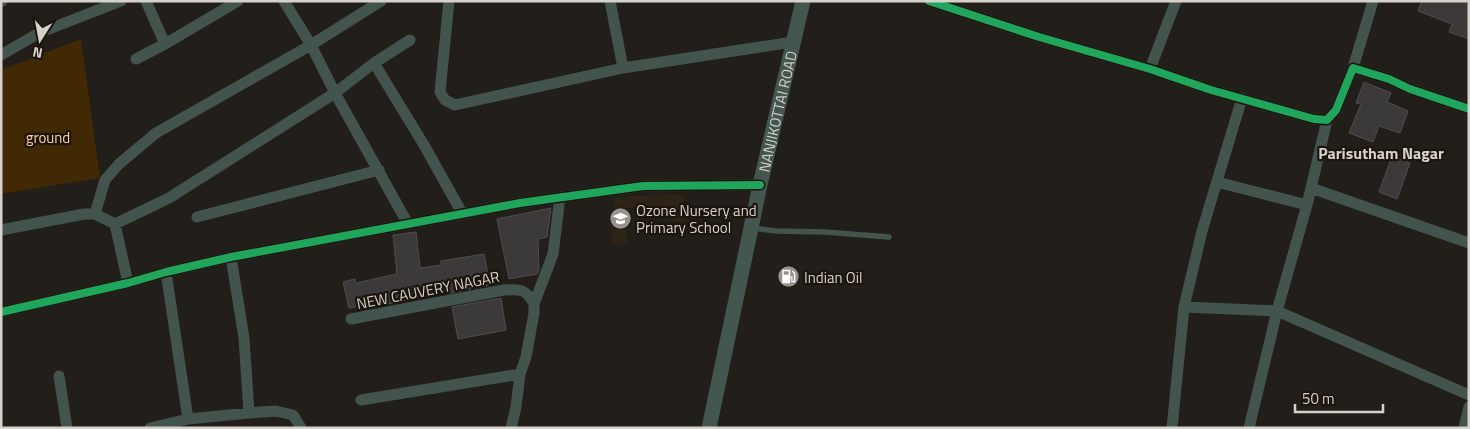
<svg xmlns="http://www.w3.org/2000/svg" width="1470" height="429" viewBox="0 0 1470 429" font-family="'Titillium Web',sans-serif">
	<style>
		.built { fill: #2d2317 }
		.green { fill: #412905 }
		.building { fill: #3b3939; stroke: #4f4d4e }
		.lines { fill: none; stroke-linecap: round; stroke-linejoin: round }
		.service { stroke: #43544f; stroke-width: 5.5 }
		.minor { stroke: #43544f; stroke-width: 11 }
		.secondary { stroke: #435650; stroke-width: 15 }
		.cycleway-casing { stroke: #1c150d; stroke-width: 11 }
		.cycleway { stroke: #20a55d; stroke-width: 8 }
		.labels { text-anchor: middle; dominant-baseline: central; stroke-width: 4.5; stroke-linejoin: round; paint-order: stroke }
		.street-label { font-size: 15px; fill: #d6d1cb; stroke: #1c150d }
		.park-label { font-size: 15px; fill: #f8d1a2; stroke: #1c150d }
		.poi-label { font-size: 15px; fill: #d6d1cb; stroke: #1c150d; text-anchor: start }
		.neighbourhood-label { font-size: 16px; font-weight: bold; fill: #d6d1cb; stroke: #1c150d }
	</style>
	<rect width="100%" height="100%" fill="#221e1a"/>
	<path class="built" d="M684 194V231H673L672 207H627V244L611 245 615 197Z"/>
	<path class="green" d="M81 39 100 178 1 194V70Z"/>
	<path class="building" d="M1422 1H1459L1469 5V39L1449 32 1452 24 1418 11Z
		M1364 82 1391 93 1387 102 1408 111 1400 133 1379 126 1373 142 1349 133 1361 104 1356 103Z
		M1392 156 1410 163 1397 199 1379 192Z
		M551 208 547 237 538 239 539 270 537 274 509 279 497 219Z
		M416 232 420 267H421L422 268 441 265V261L484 254 490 285 450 293H446V291L405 299V300L387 304 386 302 349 308 343 282 355 279 356 283 397 274 393 235Z
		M501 298 506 330 458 339 452 307Z"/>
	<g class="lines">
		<path class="service" d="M752 228 776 231 825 232 889 237"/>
		<path class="minor" d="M1 1H2
			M146 1 165 44
			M284 1 311 45 335 93 408 224
			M449 1 440 92 445 100 455 105 623 68 793 42
			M610 1 623 68
			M929 1 1039 37 1150 69 1211 90 1314 119 1327 120 1336 110 1353 68 1389 79 1410 89 1469 109
			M1 55 39 33 121 1
			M136 59 165 44 238 1
			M374 63 424 145 462 213
			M1353 68 1373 1
			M1150 69 1176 1
			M1217 182 1307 205
			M1311 188 1469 243
			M95 214 105 180 119 164 156 133 311 45 381 1
			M197 217 379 170
			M115 224 169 198 335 93 374 63 410 40
			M1 230 84 214H95L115 224 128 283
			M231 257 244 338 249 413
			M166 272 188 419
			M1184 307 1277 311 1469 395
			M1 312 128 283 166 272 231 257 520 203 643 186 760 185
			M351 319 504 290C521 289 526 289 534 304
			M59 376 67 428
			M361 400 520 374
			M150 428 188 419 249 413 276 411 293 415 301 428
			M511 428 516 407 520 374 526 357 534 313V304L553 254 560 197
			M1172 428 1184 307 1202 231 1242 98
			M1249 428 1277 311 1307 205 1327 120
			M1464 428 1469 407"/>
		<path class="secondary" id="s1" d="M709 428 760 185 803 1"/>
		<defs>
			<path id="cycleway" d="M929 1 1039 37 1150 69 1211 90 1314 119 1327 120 1336 110 1353 68 1389 79 1410 89 1469 109
				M1 312 128 283 166 272 231 257 520 203 643 186 760 185"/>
		</defs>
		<use href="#cycleway" class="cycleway-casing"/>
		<use href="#cycleway" class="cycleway"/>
	</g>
	<defs>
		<symbol id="school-disc" viewBox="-11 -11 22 22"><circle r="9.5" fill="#97928d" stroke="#1c150d"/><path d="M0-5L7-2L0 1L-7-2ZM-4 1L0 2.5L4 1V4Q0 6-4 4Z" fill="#fff"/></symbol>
		<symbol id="fuel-disc" viewBox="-11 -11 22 22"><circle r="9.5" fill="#97928d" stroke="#1c150d"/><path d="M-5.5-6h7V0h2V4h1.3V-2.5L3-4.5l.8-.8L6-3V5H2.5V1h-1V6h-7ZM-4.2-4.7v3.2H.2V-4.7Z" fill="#fff"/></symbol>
	</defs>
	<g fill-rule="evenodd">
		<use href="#school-disc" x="608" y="206" width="25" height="25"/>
		<use href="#fuel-disc" x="776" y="264" width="25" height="25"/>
	</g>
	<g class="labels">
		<g class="street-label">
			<text stroke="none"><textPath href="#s1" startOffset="324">NANJIKOTTAI ROAD</textPath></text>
			<text transform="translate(428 290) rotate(-11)">NEW CAUVERY NAGAR</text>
		</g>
		<g class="park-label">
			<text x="48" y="137">ground</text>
		</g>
		<g class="poi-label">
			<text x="636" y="210">Ozone Nursery and<tspan x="636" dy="17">Primary School</tspan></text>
			<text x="804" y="277">Indian Oil</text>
		</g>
		<g class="neighbourhood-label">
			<text x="1381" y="153">Parisutham Nagar</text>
		</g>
	</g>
	<rect width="1470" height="429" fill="none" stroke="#d6d1cb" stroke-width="5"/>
	<g transform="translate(40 40) rotate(191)" stroke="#1c150d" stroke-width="4" paint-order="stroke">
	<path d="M0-4L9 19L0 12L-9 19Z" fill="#d6d1cb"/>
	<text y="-8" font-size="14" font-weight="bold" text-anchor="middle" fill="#d6d1cb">N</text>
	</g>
	<path d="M1295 404v8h88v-8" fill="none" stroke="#d6d1cb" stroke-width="2.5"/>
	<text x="1302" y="404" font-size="15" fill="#d6d1cb" stroke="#1c150d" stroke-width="4" paint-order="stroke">50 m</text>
</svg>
